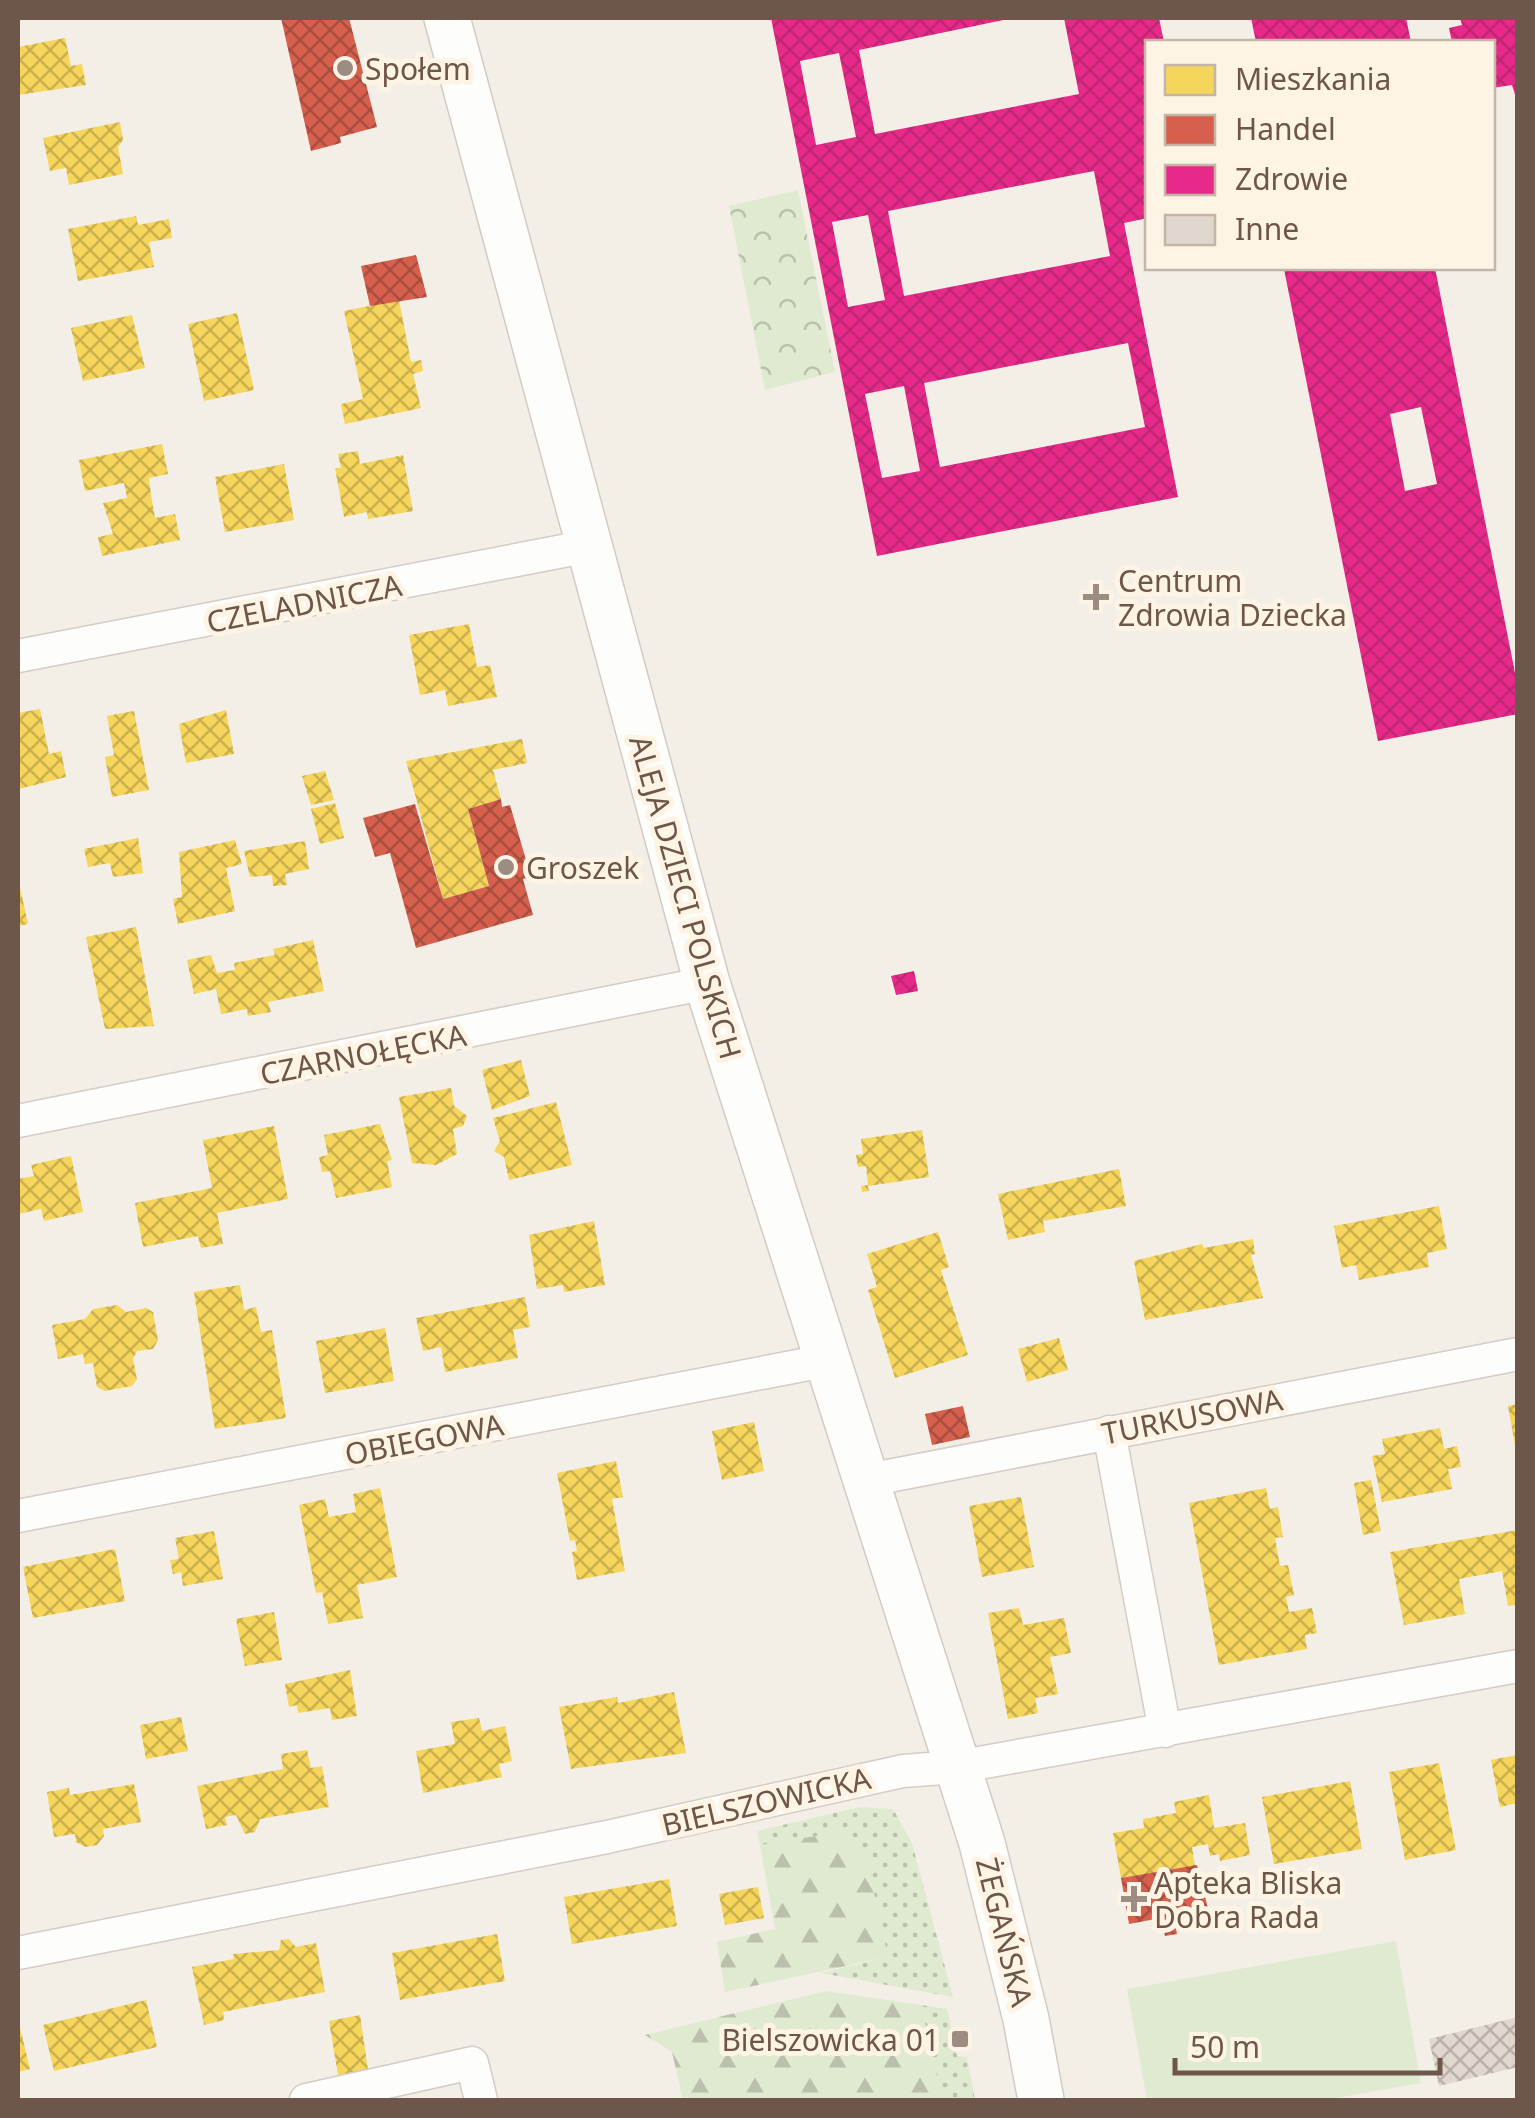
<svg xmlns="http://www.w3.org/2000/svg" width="1535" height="2118" viewBox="0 0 1535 2118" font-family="'Noto Sans',sans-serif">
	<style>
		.grass { fill: url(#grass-dots) }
		.forest { fill: url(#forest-firs) }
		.park { fill: url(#park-crowns) }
		.pitch { fill: #e0ead1 }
		.homes { fill: url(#homes-cross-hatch) }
		.shops { fill: url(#shops-cross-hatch) }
		.health { fill: url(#health-cross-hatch); fill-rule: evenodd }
		.building { fill: url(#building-cross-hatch) }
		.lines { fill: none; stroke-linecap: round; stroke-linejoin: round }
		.street-casing { stroke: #d4ccc5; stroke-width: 35 }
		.secondary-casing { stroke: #d3cbc3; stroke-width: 48 }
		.street { stroke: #fdfdfb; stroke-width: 32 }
		.secondary { stroke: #fdfdfb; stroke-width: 45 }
		.poi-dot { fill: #9d8c81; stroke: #fdf4e5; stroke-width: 4 }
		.labels { text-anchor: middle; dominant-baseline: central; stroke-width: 10; stroke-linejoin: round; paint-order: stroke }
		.poi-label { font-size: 30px; fill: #6e564a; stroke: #fdf4e5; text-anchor: start }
		.street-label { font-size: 30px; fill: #6e564a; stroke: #fdf4e5 }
	</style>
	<defs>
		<pattern id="grass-dots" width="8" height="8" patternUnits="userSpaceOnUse" patternTransform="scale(2.5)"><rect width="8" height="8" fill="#e0ead1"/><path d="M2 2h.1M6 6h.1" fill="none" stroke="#bac0ac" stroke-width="1.8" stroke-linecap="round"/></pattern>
		<pattern id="forest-firs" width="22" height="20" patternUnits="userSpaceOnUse" patternTransform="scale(2.5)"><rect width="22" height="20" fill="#e0ead1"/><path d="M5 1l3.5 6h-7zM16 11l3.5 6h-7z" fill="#bac0ac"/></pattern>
		<pattern id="park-crowns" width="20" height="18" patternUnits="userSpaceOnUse" patternTransform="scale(2.5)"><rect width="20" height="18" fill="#e0ead1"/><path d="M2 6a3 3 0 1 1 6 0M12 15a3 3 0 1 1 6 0" fill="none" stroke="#bac0ac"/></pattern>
		<pattern id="homes-cross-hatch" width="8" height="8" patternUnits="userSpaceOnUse" patternTransform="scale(2.5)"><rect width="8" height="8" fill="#f6d55c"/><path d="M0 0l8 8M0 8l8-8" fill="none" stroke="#cbb04e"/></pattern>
		<pattern id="shops-cross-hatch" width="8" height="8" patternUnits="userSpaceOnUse" patternTransform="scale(2.5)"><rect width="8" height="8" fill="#d6604d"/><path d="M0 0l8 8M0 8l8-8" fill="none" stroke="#a94e3f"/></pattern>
		<pattern id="health-cross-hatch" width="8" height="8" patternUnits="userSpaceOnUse" patternTransform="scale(2.5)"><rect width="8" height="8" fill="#e7298a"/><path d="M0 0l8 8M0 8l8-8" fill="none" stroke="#bf2673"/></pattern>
		<pattern id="building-cross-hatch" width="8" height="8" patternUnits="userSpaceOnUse" patternTransform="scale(2.5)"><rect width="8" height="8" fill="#e0d7cf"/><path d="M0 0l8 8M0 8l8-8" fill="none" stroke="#bab1aa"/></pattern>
	</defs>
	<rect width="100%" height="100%" fill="#f4efe6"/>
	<path class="grass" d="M860 1807 893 1809 912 1843 953 1997 821 1973 888 1957 840 1832 760 1845 757 1831Z
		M921 2005 947 2009 957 2056 967 2057 975 2100H942Z"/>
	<path class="forest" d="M840 1832 865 1852 888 1957 725 1992 717 1942 775 1929 760 1845Z
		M826 1991 921 2005 942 2100H683L672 2052 645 2035Z"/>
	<path class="park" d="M798 190 835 372 765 390 729 206Z"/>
	<path class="pitch" d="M1396 1941 1421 2083 1325 2100H1147L1127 1989Z"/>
	<path class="homes" d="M65 38 71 66 82 64 86 85 18 95V47Z
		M120 122 123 140 118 147 123 174 69 185 66 168 50 171 43 138Z
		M136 216 138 225 169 219 172 238 149 242 154 267 78 281 68 229Z
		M399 300 411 362 421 360 423 371 413 374 421 408 345 424 341 404 363 399 344 311Z
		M237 313 254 390 204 401 188 324Z
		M132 315 145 368 83 381 71 328Z
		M162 444 168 474 149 478 151 495 155 518 175 514 180 540 102 556 98 537 113 534 103 503 127 498 124 483 85 491 79 460Z
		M358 451 360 464 403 455 413 511 368 519 367 512 344 517 335 468H341L338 454Z
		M284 464 294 520 225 532 215 477Z
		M469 624 477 667 490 665 497 697 448 706 445 690 420 695 409 635Z
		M40 709 49 754 61 751 66 777 19 789 18 713Z
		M226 710 234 754 186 763 179 724Z
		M134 711 149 790 112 797 105 757 114 755 107 716Z
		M522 739 527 763 493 770 501 799 468 809 489 886 443 899 406 761Z
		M325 771 334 800 311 805 302 776Z
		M335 803 344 838 320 844 311 809Z
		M138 838 143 873 113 877 110 863 88 867 84 849Z
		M235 840 242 864 226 868 235 911 178 924 173 899 182 897 179 852Z
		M305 841 309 869 285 874 287 885 273 886 272 875 250 877 244 851Z
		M18 878 28 924 18 926Z
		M136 927 154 1026 105 1029 86 937Z
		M313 940 324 991 268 1002 271 1012 248 1016 247 1009 221 1014 216 989 194 994 187 960 211 955 217 973 235 970 234 963 275 955 273 949Z
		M521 1060 530 1096 492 1110 482 1070Z
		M451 1088 454 1106 467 1116 463 1126 453 1129 457 1154 436 1165 412 1163 399 1097Z
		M556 1102 572 1165 509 1180 504 1157 494 1151 500 1141 493 1118Z
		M380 1124 392 1160 387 1161 392 1187 336 1198 330 1171 322 1172 319 1157 328 1155 324 1135Z
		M274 1126 288 1199 217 1213 223 1244 201 1248 198 1236 143 1247 135 1203 212 1188 203 1140Z
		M922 1130 929 1177 868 1186 869 1191 862 1192 861 1186 868 1185 866 1166 858 1167 856 1155 863 1154 861 1139Z
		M71 1156 83 1212 44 1221 41 1209 18 1214V1179L34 1176 31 1165Z
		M1119 1169 1126 1206 1043 1221 1045 1232 1008 1240 998 1194Z
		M1439 1206 1447 1249 1427 1253 1429 1267 1359 1280 1356 1265 1342 1268 1334 1226Z
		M594 1221 605 1285 564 1292 563 1285 537 1289 529 1235Z
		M938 1232 949 1267 941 1270 968 1355 895 1378 868 1290 877 1287 867 1254Z
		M1253 1239 1255 1254 1251 1255 1263 1298 1145 1320 1134 1261 1202 1244 1204 1248Z
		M240 1285 244 1310 256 1307 261 1332 272 1330 286 1418 215 1429 194 1292Z
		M525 1297 530 1327 513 1330 518 1358 445 1372 441 1347 423 1351 416 1318Z
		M117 1305 126 1312 146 1308 153 1312 158 1340 153 1349 137 1351 133 1359 137 1379 132 1386 105 1391 97 1387 93 1363 85 1364 83 1354 58 1359 52 1325 85 1319 93 1309Z
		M385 1328 394 1381 325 1393 316 1341Z
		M1059 1338 1068 1370 1027 1382 1018 1349Z
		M1518 1404V1451H1516L1508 1406Z
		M754 1422 764 1471 722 1480 712 1431Z
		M1440 1428 1444 1449 1457 1446 1461 1467 1448 1469 1452 1489 1382 1502 1372 1456 1385 1454 1382 1439Z
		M616 1461 623 1497 612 1499 625 1571 577 1580 572 1552 577 1551 575 1540 570 1541 557 1473Z
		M1371 1480 1381 1531 1363 1535 1354 1483Z
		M380 1488 397 1577 357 1585 363 1618 328 1624 322 1592 316 1593 299 1505 325 1499 329 1517 356 1512 353 1494Z
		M1266 1488 1270 1509 1278 1507 1283 1537 1275 1538 1280 1566 1288 1565 1294 1595 1286 1597 1289 1612 1312 1608 1317 1633 1305 1635 1307 1649 1219 1665 1189 1503Z
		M1021 1497 1034 1567 982 1577 969 1506Z
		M1518 1530V1604L1508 1606 1502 1571 1459 1579 1465 1614 1404 1625 1390 1552Z
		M214 1531 223 1579 183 1586 181 1572 173 1574 170 1560 179 1559 175 1538Z
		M115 1549 125 1601 33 1618 23 1567Z
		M1019 1608 1023 1625 1064 1618 1071 1653 1050 1657 1058 1694 1035 1698 1038 1713 1008 1719 988 1613Z
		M274 1612 282 1660 245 1666 236 1619Z
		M350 1670 357 1716 332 1720 330 1708 298 1713 297 1705 289 1707 285 1684Z
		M674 1692 686 1753 571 1769 559 1707 617 1697 618 1703Z
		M181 1717 188 1751 146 1759 140 1725Z
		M479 1718 482 1731 505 1726 512 1761 499 1764 502 1777 423 1793 416 1751 455 1744 451 1722Z
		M307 1750 311 1768 322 1766 329 1807 260 1819 255 1832 245 1834 236 1815 225 1817 227 1825 206 1829 197 1786 283 1769 281 1754Z
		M1518 1755V1803L1500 1807 1491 1760Z
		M1439 1763 1456 1850 1405 1860 1389 1772Z
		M1350 1781 1362 1849 1274 1864 1262 1797Z
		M134 1784 141 1822 103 1829 104 1836 97 1845 85 1847 76 1842 75 1834 54 1837 47 1792 69 1788 70 1795Z
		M1209 1795 1214 1828 1245 1823 1250 1855 1220 1861 1219 1854 1210 1856 1208 1844 1192 1847 1195 1866 1121 1878 1113 1833 1144 1828 1143 1819 1176 1813 1174 1802Z
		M669 1879 677 1926 572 1944 564 1897Z
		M758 1887 764 1918 725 1925 719 1894Z
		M497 1934 505 1981 400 2000 392 1953Z
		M289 1939 296 1947 316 1943 325 1992 223 2012 224 2020 204 2025 192 1967 234 1959 233 1954 279 1950 281 1940Z
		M146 2000 157 2047 54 2071 43 2025Z
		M360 2015 368 2070 338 2075 329 2021Z
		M18 2019 30 2069 18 2072Z"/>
	<path class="shops" d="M281 18H349L377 127 340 137 341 143 311 151Z
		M416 255 427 297 370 306 361 266Z
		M501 799 502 807 510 805 531 877 523 879 533 915 416 948 390 853 375 857 363 818 415 804 443 899 489 886 468 809Z
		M963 1406 970 1437 932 1445 925 1414Z
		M1197 1865 1210 1916 1175 1923 1177 1934 1165 1936 1161 1918 1129 1924 1121 1878Z"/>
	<path class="health" d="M771 18H1013L859 50 875 134 1079 94 1064 18H1159L1164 42H1148V218L1124 223 1178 497 877 556ZM839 53 856 137 816 145 800 61ZM1094 171 1110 256 904 296 888 211ZM868 215 885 300 848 307 832 222ZM1128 343 1145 427 940 467 924 383ZM904 386 920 471 882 478 865 394Z
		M1251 18H1406L1411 42H1256Z
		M1460 18H1518V104L1512 85 1492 88V42H1452L1449 28 1462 25Z
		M1435 268 1518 688V714L1378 741 1284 269ZM1421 407 1437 484 1405 491 1390 414Z
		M914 971 918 991 896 995 891 976Z"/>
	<path class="building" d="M1518 2017V2067L1439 2086 1429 2039Z"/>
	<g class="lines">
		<defs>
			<path id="street" d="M18 656 589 546
				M18 1121 707 983
				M1109 1432 1165 1731
				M868 1480 1518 1354
				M18 1516 829 1360
				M18 1953 607 1837 903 1771 957 1767 1518 1666
				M306 2100 472 2063 481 2100"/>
			<path id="secondary" d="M447 18 707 983 982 1843 1026 2019 1041 2100"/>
		</defs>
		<use href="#street" class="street-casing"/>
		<use href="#secondary" class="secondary-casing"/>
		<use href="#street" class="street"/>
		<use href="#secondary" class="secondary"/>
	</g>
	<g class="poi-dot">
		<circle cx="345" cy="68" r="10"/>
		<path d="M1091 582h10v10h10v10h-10v10h-10v-10h-10v-10h10z"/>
		<circle cx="506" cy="867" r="10"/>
		<path d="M1129 1884h10v10h10v10h-10v10h-10v-10h-10v-10h10z"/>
		<rect x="950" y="2029" width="20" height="20" rx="5"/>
	</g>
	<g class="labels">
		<g class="poi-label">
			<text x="365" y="68">Społem</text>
			<text x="1118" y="580">Centrum<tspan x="1118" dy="34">Zdrowia Dziecka</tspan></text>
			<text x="526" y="867">Groszek</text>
			<text x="1154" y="1882">Apteka Bliska<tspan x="1154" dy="34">Dobra Rada</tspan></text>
			<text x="940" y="2039" text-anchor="end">Bielszowicka 01</text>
		</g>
		<g class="street-label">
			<text transform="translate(304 603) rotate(-11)">CZELADNICZA</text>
			<text transform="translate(686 897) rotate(74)">ALEJA DZIECI POLSKICH</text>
			<text transform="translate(363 1054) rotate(-11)">CZARNOŁĘCKA</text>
			<text transform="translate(1192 1416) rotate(-11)">TURKUSOWA</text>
			<text transform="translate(424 1439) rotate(-11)">OBIEGOWA</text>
			<text transform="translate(766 1801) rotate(-13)">BIELSZOWICKA</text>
			<text transform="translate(1005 1932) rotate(76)">ŻEGAŃSKA</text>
		</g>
	</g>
	<rect width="1535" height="2118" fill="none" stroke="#6e564a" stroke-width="40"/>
	<rect x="1145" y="40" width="350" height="230" fill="#fdf4e5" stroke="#c4b5a7" stroke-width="2.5"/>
	<rect x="1165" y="65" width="50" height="30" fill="#f6d55c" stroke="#c4b5a7" stroke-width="2.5"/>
	<text x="1235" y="90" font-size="30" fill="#6e564a">Mieszkania</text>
	<rect x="1165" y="115" width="50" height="30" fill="#d6604d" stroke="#c4b5a7" stroke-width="2.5"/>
	<text x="1235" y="140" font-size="30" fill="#6e564a">Handel</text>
	<rect x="1165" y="165" width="50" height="30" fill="#e7298a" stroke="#c4b5a7" stroke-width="2.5"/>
	<text x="1235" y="190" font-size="30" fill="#6e564a">Zdrowie</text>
	<rect x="1165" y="215" width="50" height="30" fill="#e0d7cf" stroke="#c4b5a7" stroke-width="2.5"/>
	<text x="1235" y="240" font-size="30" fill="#6e564a">Inne</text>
	<path d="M1175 2058v15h265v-15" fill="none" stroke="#6e564a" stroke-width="5"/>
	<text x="1190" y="2058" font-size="30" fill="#6e564a" stroke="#fdf4e5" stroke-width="8" paint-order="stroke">50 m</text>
</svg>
